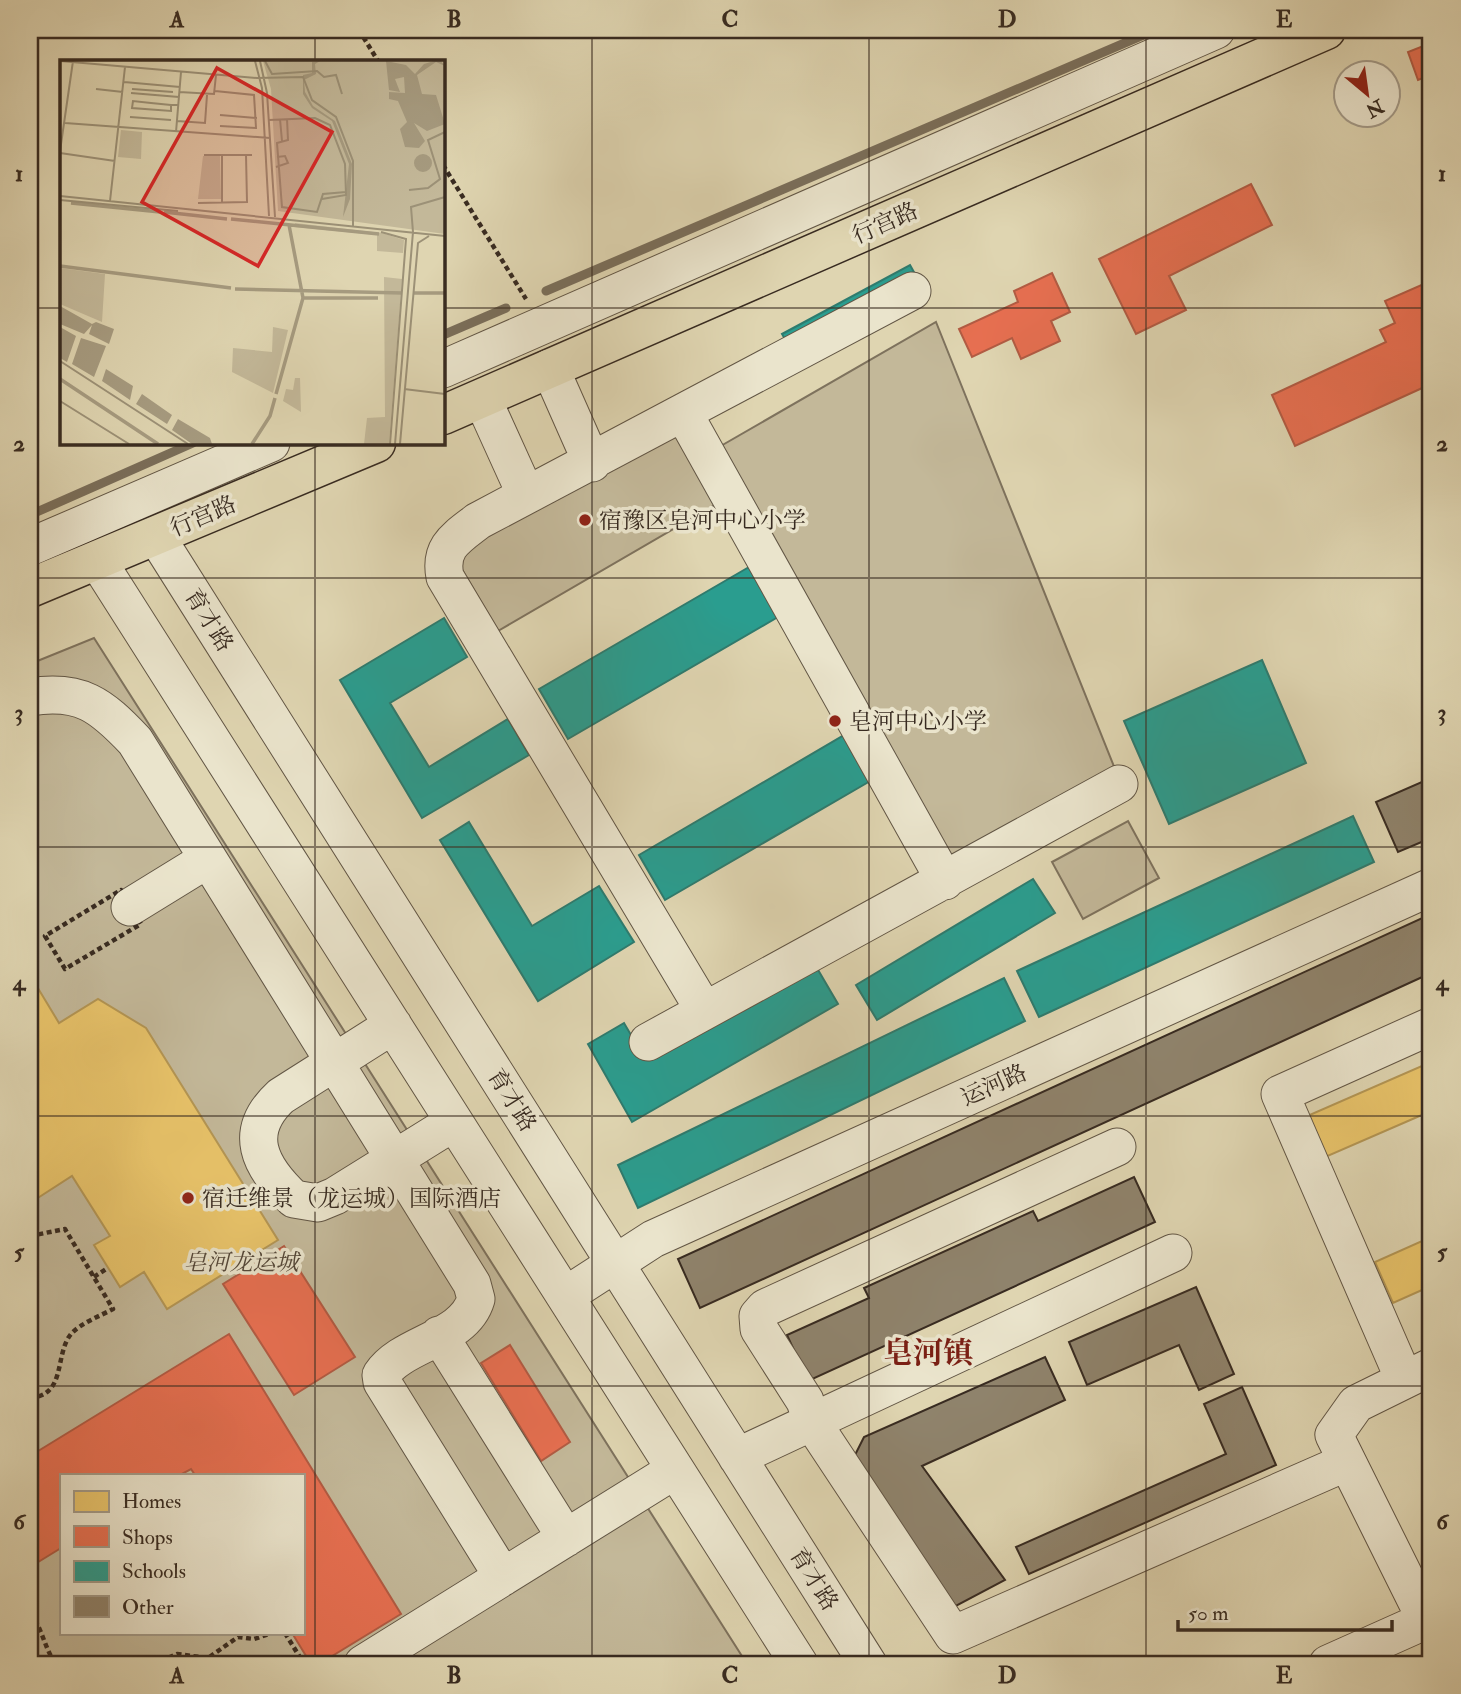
<svg xmlns="http://www.w3.org/2000/svg" width="1461" height="1694" viewBox="0 0 1461 1694" font-family="'IM FELL Double Pica','Noto Serif SC',serif">
	<style>
		.green { fill: #c3b899; stroke: #7e725d; stroke-width: 2; fill-rule: evenodd }
		.homes { fill: #e9c46a; stroke: #b49654; stroke-width: 2 }
		.shops { fill: #e76f51; stroke: #b25b43; stroke-width: 2 }
		.schools { fill: #2a9d8f; stroke: #2e7b6e; stroke-width: 2 }
		.lines { fill: none; stroke-linecap: round; stroke-linejoin: round }
		.stream { stroke: #7a6e5a; stroke-width: 9 }
		.building { fill: #8f836c; stroke: #382b21; stroke-width: 2 }
		.minor-casing { stroke: #625645; stroke-width: 39 }
		.major-casing { stroke: #382b21; stroke-width: 41 }
		.path { stroke: #382b21; stroke-width: 4.5; stroke-dasharray: 5 3.5; stroke-linecap: butt }
		.minor { stroke: #eae4cc; stroke-width: 37 }
		.major { stroke: #dfd5b1; stroke-width: 38 }
		.grid { fill: none; stroke: #382b21; stroke-width: 2; stroke-opacity: 0.55 }
		.poi-dot { fill: #8f2418; stroke: #eae4cc; stroke-width: 2.5 }
		.labels { text-anchor: middle; dominant-baseline: central; stroke-width: 7; stroke-linejoin: round; paint-order: stroke }
		.street-label { font-size: 23px; fill: #382b21; stroke: #eae4cc }
		.poi-label { font-size: 23px; fill: #382b21; stroke: #eae4cc; text-anchor: start }
		.park-label { font-size: 23px; font-style: italic; fill: #544739; stroke: #eae4cc }
		.district-label { font-size: 30px; font-weight: bold; fill: #7a1f14; stroke: #eae4cc }
		.inset-river { fill: none; stroke: #a69b80; stroke-width: 3.5 }
		.inset-road { fill: none; stroke: #9c9177; stroke-width: 2 }
		.view { fill: #d62828; fill-opacity: 0.15; stroke: #d62828; stroke-width: 3.5 }
		.inset-edge { fill: none; stroke: #382b21; stroke-width: 3.5 }
		.neatline { fill: none; stroke: #382b21; stroke-width: 2.5 }
		.grid-label { font-size: 23px; text-anchor: middle; font-weight: bold; fill: #382b21 }
	</style>
	<rect width="100%" height="100%" fill="#dfd5b1"/>
	<filter id="stains"><feTurbulence type="fractalNoise" baseFrequency=".00286" numOctaves="4"/><feColorMatrix values="0 0 0 0 .2 0 0 0 0 .09 0 0 0 0 .02 0 0 0 .5 -.17"/></filter>
	<radialGradient id="worn" r=".72"><stop offset=".6" stop-color="#630" stop-opacity="0"/><stop offset="1" stop-color="#630" stop-opacity=".3"/></radialGradient>
	<path class="green" d="M936 322 1115 769 952 862 719 447Z
		M683 434 725 499 498 631 460 566 462 550 672 435Z
		M94 638 747 1664H30V664ZM61 1475H303V1633H61Z
		M1128 821 1159 878 1083 919 1052 862Z"/>
	<path class="homes" d="M30 975 59 1023 98 999 146 1028 278 1240 167 1309 144 1272 120 1287 94 1245 110 1236 72 1176 30 1203Z
		M1431 1062V1111L1323 1158 1305 1117Z
		M1431 1237V1286L1393 1303 1375 1262Z"/>
	<path class="shops" d="M1431 43V75L1418 80 1408 52Z
		M1251 184 1272 225 1169 276 1186 310 1136 334 1099 259Z
		M1052 273 1070 312 1051 321 1060 341 1021 359 1012 338 972 357 959 329 1018 302 1014 291Z
		M1426 283 1431 293V384L1295 446 1272 395 1386 342 1380 330 1395 323 1385 301Z
		M284 1246 355 1357 294 1395 223 1284Z
		M229 1334 401 1614 319 1664H311L292 1633H303V1475H195L191 1469 180 1475H61V1548L30 1567V1456Z
		M510 1345 570 1442 541 1461 481 1363Z"/>
	<path class="schools" d="M910 265 919 281 791 350 782 334Z
		M749 567 778 617 568 739 539 689Z
		M444 618 467 657 390 703 429 767 508 719 529 755 422 818 340 680Z
		M1262 660 1306 763 1169 824 1124 721Z
		M846 734 872 780 665 900 639 855Z
		M1353 816 1374 862 1039 1017 1017 971Z
		M469 822 532 926 599 886 634 942 538 1001 440 840Z
		M1033 879 1055 913 877 1020 856 985Z
		M814 963 838 1004 632 1122 588 1044 624 1023 645 1059Z
		M1004 978 1025 1021 638 1208 618 1165Z"/>
	<g class="lines">
		<path class="stream" d="M546 291 1155 30
			M443 335 506 308
			M30 515 193 443"/>
	</g>
	<path class="building" d="M1431 778V838L1398 852 1376 802Z
		M1431 914V973L700 1308 678 1259Z
		M1134 1177 1155 1222 808 1381 787 1335 869 1298 864 1288 1033 1211 1038 1221Z
		M1196 1287 1234 1374 1199 1390 1179 1345 1087 1385 1069 1342Z
		M1045 1357 1065 1400 922 1466 1005 1580 952 1608 854 1457 864 1437Z
		M1242 1387 1276 1465 1029 1574 1016 1547 1226 1454 1204 1404Z"/>
	<g class="lines">
		<defs>
			<path id="minor" d="M550 368 592 463
				M443 369 1216 30
				M482 398 526 495
				M684 414 945 881
				M156 536 868 1664
				M30 547 271 443
				M97 560 799 1664
				M30 697C81 689 101 705 135 741L472 1284 476 1299C464 1340 403 1342 381 1375L382 1382 503 1577
				M130 907 208 859
				M704 1010 445 577C439 547 456 538 478 521L912 291
				M393 1025 281 1096C242 1132 259 1166 294 1199L318 1203 335 1196 454 1122
				M648 1042 1119 784
				M1117 1147 765 1308 758 1316 759 1329 805 1401 812 1422 953 1635 1347 1462
				M565 1296 653 1239 1431 887
				M439 1335 566 1538
				M1404 1379 1280 1094 1431 1026
				M737 1457 1173 1253
				M1426 1620 1334 1435 1356 1404 1431 1367
				M363 1664 675 1470
				M1328 1664 1431 1618"/>
			<path id="major" d="M443 415 1326 30
				M30 588 376 443"/>
		</defs>
		<use href="#minor" class="minor-casing"/>
		<use href="#major" class="major-casing"/>
		<path class="path" d="M359 30 378 61
			M443 165 526 299
			M121 890 141 924 65 969 45 936Z
			M30 1236 65 1229 113 1309C100 1316 81 1323 71 1334 54 1355 67 1395 30 1398
			M94 1277 106 1269
			M30 1613C43 1629 44 1648 56 1664
			M285 1633 304 1664
			M153 1664 177 1654 208 1658
			M206 1664 208 1658 238 1637 254 1639 272 1633"/>
		<use href="#minor" class="minor"/>
		<use href="#major" class="major"/>
	</g>
	<path class="grid" d="M315 30V61M592 30V1664M869 30V1664M1146 30V1664M30 308H61M443 308H1431M315 443V1664M30 578H1431M30 847H1431M30 1116H1431M30 1386H1431"/>
	<g class="poi-dot">
		<circle cx="585" cy="520" r="7"/>
		<circle cx="835" cy="721" r="7"/>
		<circle cx="188" cy="1198" r="7"/>
	</g>
	<g class="labels">
		<g class="street-label">
			<text transform="translate(885 223) rotate(-24)">行宫路</text>
			<text transform="translate(203 516) rotate(-23)">行宫路</text>
			<text transform="translate(209 620) rotate(58)">育才路</text>
			<text transform="translate(994 1085) rotate(-24)">运河路</text>
			<text transform="translate(512 1100) rotate(58)">育才路</text>
			<text transform="translate(814 1579) rotate(58)">育才路</text>
		</g>
		<g class="poi-label">
			<text x="599" y="520">宿豫区皂河中心小学</text>
			<text x="849" y="721">皂河中心小学</text>
			<text x="202" y="1198">宿迁维景（龙运城）国际酒店</text>
		</g>
		<g class="park-label">
			<text x="241" y="1262">皂河龙运城</text>
		</g>
		<g class="district-label">
			<text x="928" y="1353">皂河镇</text>
		</g>
	</g>
	<g transform="translate(60 60)">
		<rect width="385" height="385" fill="#dfd5b1"/>
		<path d="M203 1H385V174L218 151 211 29ZM61 70 82 72 81 99 58 97ZM143 96H160L161 139H138ZM235 163 322 173 344 180 343 193 317 191V175L234 167ZM0 208 45 214 42 262 0 244ZM324 217 342 219 329 384H304L307 358 325 357ZM213 267 228 270 213 333 172 312 173 288 212 292ZM235 318H240L241 352 223 341 226 329 233 330Z" fill="#c3b899"/>
		<path d="M260 1 255 4 256 14 244 20 245 32 253 46 275 61 292 104 290 139 283 157 289 104 272 61 252 48 243 34V15L252 13V2ZM326 1 346 5 355 14 364 4 374 1H381L385 6 376 2 357 15 362 34 376 35 385 64 367 71 354 63 365 81 359 88 345 87 340 69 347 62 338 41 329 39V32L345 33 344 17 335 19 340 32 329 30ZM354 103a9 9 0 1 1 18 0a9 9 0 1 1-18 0ZM0 246 32 264 36 262 54 269 49 284 29 274 32 265 24 274 0 264ZM0 267 16 276 7 302 0 298ZM21 278 46 286 34 317 12 304ZM46 309 73 326 70 340 42 321ZM82 334 112 355 107 364 76 344ZM118 359 150 378 152 384H132L112 370Z" fill="#a69b80"/>
		<path class="inset-river" d="M11 143 100 152M104 152 167 159M171 159 319 174M0 206 171 228M175 229 342 233M354 233H385M243 238H318M0 319 98 384M216 334 243 238 229 165M192 384 210 356 215 338"/>
		<path class="inset-road" d="M0 1 197 18 243 17 252 40 276 57 293 101V166M195 1 202 28 209 156M200 1 207 33 215 157M205 1 212 14 257 11 264 17 276 15 282 34M64 22 120 27M36 29 63 32M72 29 113 32M155 31 194 35 196 68 160 66M119 32 154 34 156 15M71 33 119 37M111 45V51L72 48 73 41 91 43 111 45H118M160 55 197 58M70 57 111 60M220 59 222 81M227 59 228 80 217 83 222 147 257 152 263 134 286 132M209 60 255 58 270 65 285 104 286 135 262 139M117 61 145 63 147 35M5 63 210 78M116 72 121 12M0 91 13 1M0 93 55 101M144 95H192M162 95V143M216 107 228 103 225 96 217 97M349 130 368 128 380 119 368 80 385 72M0 136 385 176M0 140 118 151M50 141 65 7M138 143 187 142 186 95M321 172 346 179 330 384M0 301 128 384M344 329 385 334M0 341 69 384M335 384 353 172 351 147 385 137M340 384 358 183 369 176"/>
		<path class="view" d="M157 8 272 72 198 206 82 142Z"/>
		<rect width="385" height="385" class="inset-edge"/>
	</g>
	<rect width="1461" height="1694" fill="none" stroke="#dfd5b1" stroke-width="77"/>
	<rect x="60" y="1474" width="245" height="161" fill="#eae4cc" stroke="#a39a88" stroke-width="2"/>
	<rect x="74" y="1491" width="35" height="21" fill="#e9c46a" stroke="#a39a88" stroke-width="2"/>
	<text x="122" y="1508" font-size="21" fill="#382b21">Homes</text>
	<rect x="74" y="1526" width="35" height="21" fill="#e76f51" stroke="#a39a88" stroke-width="2"/>
	<text x="122" y="1544" font-size="21" fill="#382b21">Shops</text>
	<rect x="74" y="1561" width="35" height="21" fill="#2a9d8f" stroke="#a39a88" stroke-width="2"/>
	<text x="122" y="1578" font-size="21" fill="#382b21">Schools</text>
	<rect x="74" y="1596" width="35" height="21" fill="#8f836c" stroke="#a39a88" stroke-width="2"/>
	<text x="122" y="1614" font-size="21" fill="#382b21">Other</text>
	<g transform="translate(1367 94) rotate(151)"><circle r="33" fill="#eae4cc" stroke="#a39a88" stroke-width="2"/>
	<path d="M0-5L12 26L0 18L-12 26Z" fill="#8f2418"/>
	<text y="-10" font-size="19" font-weight="bold" text-anchor="middle" fill="#382b21">N</text>
	</g>
	<path d="M1178 1620v10h214v-10" fill="none" stroke="#382b21" stroke-width="3.5"/>
	<text x="1188" y="1620" font-size="21" fill="#382b21" stroke="#eae4cc" stroke-width="5" paint-order="stroke">50 m</text>
	<rect x="38" y="38" width="1384" height="1618" class="neatline"/>
	<g class="grid-label">
		<text x="177" y="27">A</text>
		<text x="454" y="27">B</text>
		<text x="730" y="27">C</text>
		<text x="1007" y="27">D</text>
		<text x="1284" y="27">E</text>
		<text x="19" y="181">1</text>
		<text x="1442" y="181">1</text>
		<text x="19" y="451">2</text>
		<text x="1442" y="451">2</text>
		<text x="19" y="720">3</text>
		<text x="1442" y="720">3</text>
		<text x="19" y="990">4</text>
		<text x="1442" y="990">4</text>
		<text x="19" y="1259">5</text>
		<text x="1442" y="1259">5</text>
		<text x="19" y="1529">6</text>
		<text x="1442" y="1529">6</text>
		<text x="177" y="1683">A</text>
		<text x="454" y="1683">B</text>
		<text x="730" y="1683">C</text>
		<text x="1007" y="1683">D</text>
		<text x="1284" y="1683">E</text>
	</g>
	<rect width="100%" height="100%" filter="url(#stains)"/>
	<rect width="100%" height="100%" fill="url(#worn)"/>
</svg>
